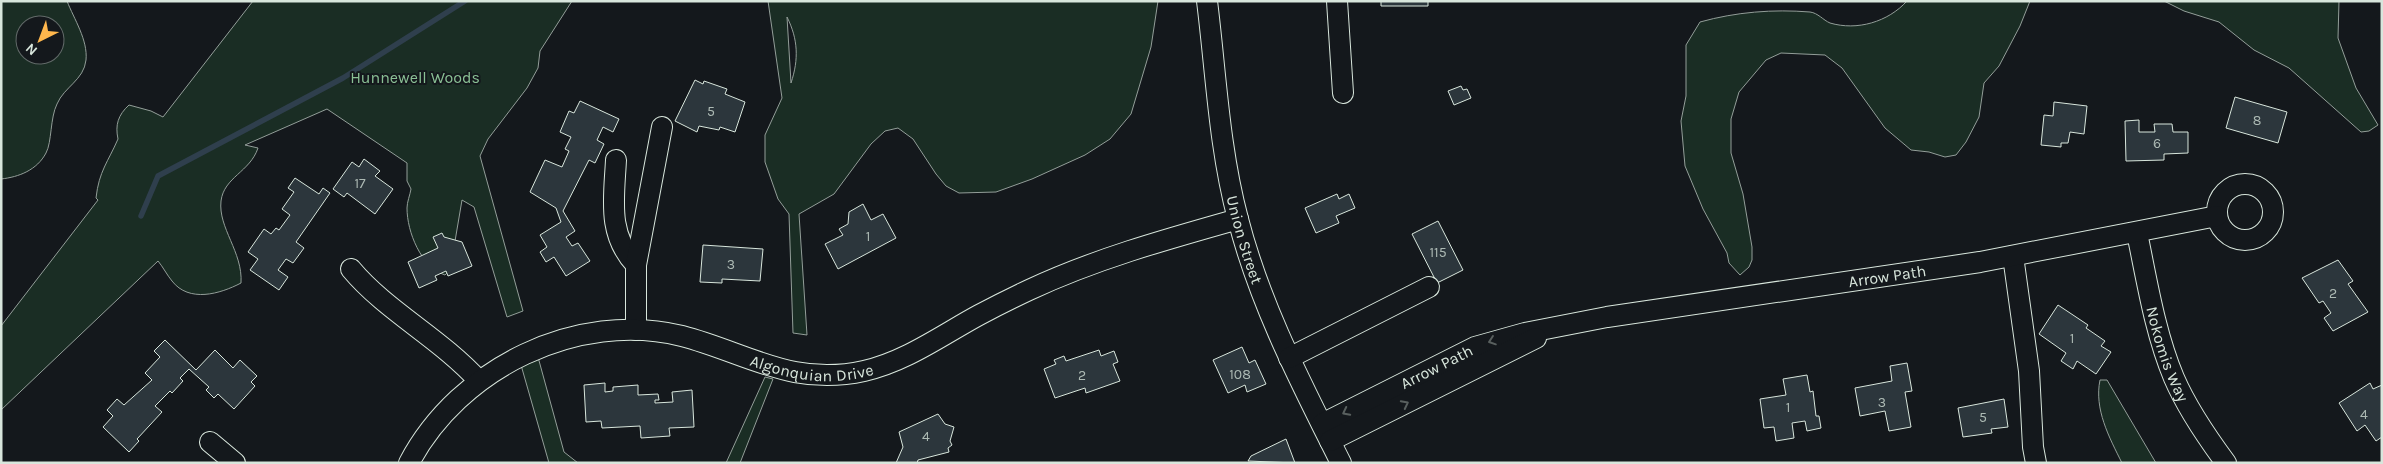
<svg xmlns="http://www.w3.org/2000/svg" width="2383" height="464" viewBox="0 0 2383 464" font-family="Karla,sans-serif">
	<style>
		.green { fill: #1a2d24; stroke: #939e99; fill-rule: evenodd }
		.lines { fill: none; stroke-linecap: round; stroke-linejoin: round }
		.stream { stroke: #2f3f4d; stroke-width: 5.5 }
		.building { fill: #2c363c; stroke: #d8e6dc }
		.minor-casing { stroke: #d8e6dc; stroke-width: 22 }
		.minor { stroke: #14181c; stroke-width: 20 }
		.oneway { stroke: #59605f }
		.labels { text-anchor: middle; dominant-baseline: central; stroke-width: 4; stroke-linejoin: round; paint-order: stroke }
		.number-label { font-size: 14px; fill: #adbab4 }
		.park-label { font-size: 16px; fill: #8ac095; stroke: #14181c }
		.street-label { font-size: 16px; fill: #d8e6dc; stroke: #14181c }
	</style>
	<rect width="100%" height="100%" fill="#14181c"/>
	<path class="green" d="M1 1H67C74 19 88 40 86 60 84 80 64 87 57 104 50 118 52 142 46 153 37 170 19 177 1 179ZM25 25H55V55H25Z
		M253 1H572L540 51 538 68 527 88 488 139 480 156 523 311 507 317 474 207 462 200 454 247 456 264 445 275C421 267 407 232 407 208 407 202 410 195 411 189L407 181V163L327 109 245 145 258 148C250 172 224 177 221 201 218 228 243 252 241 283 220 294 189 303 172 281 167 275 163 267 158 261L1 410V326L98 200 96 198C99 171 108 162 118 139 115 125 118 115 129 105L151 111 163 117Z
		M768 1H1158L1151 47 1131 114 1110 139 1085 155 1032 179 996 192 959 193 946 186 936 174 913 139 898 128 885 131 871 144 834 194 799 214 807 335 793 333 789 214 778 199 765 162V135L782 98ZM787 17C798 39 799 59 791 83Z
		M1907 1H2030L2020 26 1999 66 1984 83 1979 117 1966 142 1956 155 1945 157 1929 152 1911 150 1885 128 1842 68 1825 55 1781 53 1766 60 1739 92 1731 119V153L1743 194 1752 247V260L1749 267 1740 275 1729 263 1727 253 1703 209 1685 166 1681 121 1686 96V45L1700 22C1736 12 1773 9 1810 12 1818 13 1823 20 1830 23 1857 31 1888 22 1907 1Z
		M2164 1H2339L2338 38 2356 88 2378 125 2369 131 2361 132 2289 68 2254 50 2219 22 2184 11Z
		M538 357 564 452 578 463H549L521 365Z
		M765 377 773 379 740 463H726Z
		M2100 380H2107L2156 463H2122C2109 437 2094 409 2100 380Z"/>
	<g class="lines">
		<path class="stream" d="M141 216 158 176 343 78 465 1"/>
	</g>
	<path class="building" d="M1381 1H1428V6H1381Z
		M695 80 703 84 704 81 727 89 725 94 745 102 735 132 720 127 719 130 699 126 697 132 675 121Z
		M1461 86 1463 90 1467 89 1471 98 1454 105 1448 91Z
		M2235 97 2287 112 2278 143 2226 128Z
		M580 101 619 119 613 132 603 127 597 140 604 144 595 163 589 160 563 211 575 231 566 237 572 246 578 243 590 261 566 276 554 257 546 262 540 252 547 247 540 235 561 222 556 208 530 192 545 160 562 167 569 151 565 149 571 137 560 132 569 111 574 113Z
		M2054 102 2087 106 2084 134 2070 132 2068 143H2061V147L2041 145 2044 115 2053 116Z
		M2139 120V132H2155L2154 124H2172L2173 132H2188V153L2164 154V160L2126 161 2125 121Z
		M364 159 380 171 375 176 393 189 375 214 347 193 344 197 333 189 352 162 359 167Z
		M295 178 319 194 323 188 330 193 296 242 304 248 293 263 286 259 278 270 288 277 279 290 250 270 258 259 248 252 264 229 271 234 276 228 279 230 290 215 282 209 294 192 288 188Z
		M1337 194 1339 199 1349 194 1355 208 1336 216 1339 223 1316 233 1305 208Z
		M863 204 871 220 883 214 896 238 838 269 825 244 843 235 839 229 848 224 849 212Z
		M1438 221 1463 270 1437 283 1412 234Z
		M442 233 444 237 462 242 472 266 448 276 446 271 435 276 437 280 419 288 408 262 438 248 433 237Z
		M703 245 763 249 760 281 722 279V283L700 282Z
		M2338 260 2353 281 2348 284 2368 312 2333 331 2324 318 2331 313 2323 301 2319 303 2302 278Z
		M2058 305 2088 325 2086 328 2105 341 2101 346 2111 352 2096 374 2077 361 2073 369 2061 361 2066 353 2039 334Z
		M165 340 196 370 215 350 233 368 240 360 257 376 251 382 255 386 234 409 218 394 214 398 206 390 209 387 189 369 180 378 183 381 172 393 170 391 155 406 162 412 137 439 139 441 129 452 103 427 113 416 107 410 117 399 124 405 152 380 145 373 160 357 154 351Z
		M1242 347 1249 363 1255 360 1266 384 1247 392 1245 385 1228 393 1213 360Z
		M1099 350 1101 356 1114 351 1118 362 1113 364 1120 381 1086 393 1085 388 1055 398 1044 369 1056 364 1054 360 1064 356 1066 361Z
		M1907 363 1912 391 1905 392 1911 427 1889 431 1885 411 1860 416 1855 388 1892 381 1890 366Z
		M1807 375 1810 392 1813 391 1816 416H1819L1821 428 1807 431 1805 421 1792 423 1794 438 1776 441 1774 427 1764 428 1760 399 1786 395 1783 379Z
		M605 383V392L613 391V387L638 385V395L658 394 659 400H655V403L673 402 672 392 692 390 694 427 669 428 670 436 641 438 640 426 602 428 601 421 586 422 584 385Z
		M2370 383 2373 389 2382 385V437L2376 441 2365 425 2357 431 2339 403Z
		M2004 399 2008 427 1991 429 1992 433 1963 437 1958 408Z
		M938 414 945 424 954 427 950 441 952 445 948 448 949 452 918 460 917 463H896L903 447 899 432Z
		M1286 439 1295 463 1248 461 1251 456Z"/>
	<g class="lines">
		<defs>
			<g id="minor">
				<path id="s1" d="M1207 1C1216 73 1219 148 1238 219 1260 305 1301 383 1341 463"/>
				<path d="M1337 1 1343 93"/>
				<path d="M616 160C614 199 607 234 636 265"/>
				<circle cx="2245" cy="212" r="28"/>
				<path id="s2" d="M2137 233C2147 281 2155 333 2174 378 2187 408 2206 436 2226 463"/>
				<path d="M2013 256 2029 371 2033 447 2036 463"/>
				<path d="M351 269C386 311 440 338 479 381"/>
				<path d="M636 330V265L662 127"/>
				<path d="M1289 358 1429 287"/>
				<path id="s3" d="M1322 424 1475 347 1525 333 1607 317 1980 262 2217 216"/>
				<path d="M1330 441 1536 338"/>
				<path d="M210 442 235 463"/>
				<path id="s4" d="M409 463C459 368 577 310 682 336 747 353 792 387 864 371 907 361 942 335 979 315 996 306 1012 298 1029 290 1095 259 1167 239 1238 219"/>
			</g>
		</defs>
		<use href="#minor" class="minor-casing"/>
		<use href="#minor" class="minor"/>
	</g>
	<defs><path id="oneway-chevron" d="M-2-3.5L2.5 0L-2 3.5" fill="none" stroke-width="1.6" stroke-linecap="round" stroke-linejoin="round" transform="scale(1.25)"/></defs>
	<g class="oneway">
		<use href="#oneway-chevron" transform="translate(1492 341) rotate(161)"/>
		<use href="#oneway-chevron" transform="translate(1405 404) rotate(-27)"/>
		<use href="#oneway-chevron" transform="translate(1346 412) rotate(153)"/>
	</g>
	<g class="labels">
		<g class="number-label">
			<text x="711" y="111">5</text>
			<text x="2257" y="120">8</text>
			<text x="2157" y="143">6</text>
			<text x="360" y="183">17</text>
			<text x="868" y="236">1</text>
			<text x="1438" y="252">115</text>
			<text x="731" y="264">3</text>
			<text x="2333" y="293">2</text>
			<text x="2072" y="338">1</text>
			<text x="1240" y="374">108</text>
			<text x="1082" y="375">2</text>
			<text x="1882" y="402">3</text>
			<text x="1788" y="407">1</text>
			<text x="2364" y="414">4</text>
			<text x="1983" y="417">5</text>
			<text x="926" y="436">4</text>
		</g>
		<g class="park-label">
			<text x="415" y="77">Hunnewell Woods</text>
		</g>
		<g class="street-label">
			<text stroke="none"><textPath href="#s1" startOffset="242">Union Street</textPath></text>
			<text stroke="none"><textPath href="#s3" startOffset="590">Arrow Path</textPath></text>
			<text stroke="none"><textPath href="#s2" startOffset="125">Nokomis Way</textPath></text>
			<text stroke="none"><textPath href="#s4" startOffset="458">Algonquian Drive</textPath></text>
			<text stroke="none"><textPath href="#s3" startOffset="128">Arrow Path</textPath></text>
		</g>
	</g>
	<rect width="2383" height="464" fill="none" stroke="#d8e6dc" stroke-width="5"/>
	<g transform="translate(40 40) rotate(222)"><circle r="24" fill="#14181c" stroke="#626a69"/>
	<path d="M0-4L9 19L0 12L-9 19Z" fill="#ffb74d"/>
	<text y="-8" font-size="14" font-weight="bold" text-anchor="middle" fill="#d8e6dc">N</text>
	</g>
</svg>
